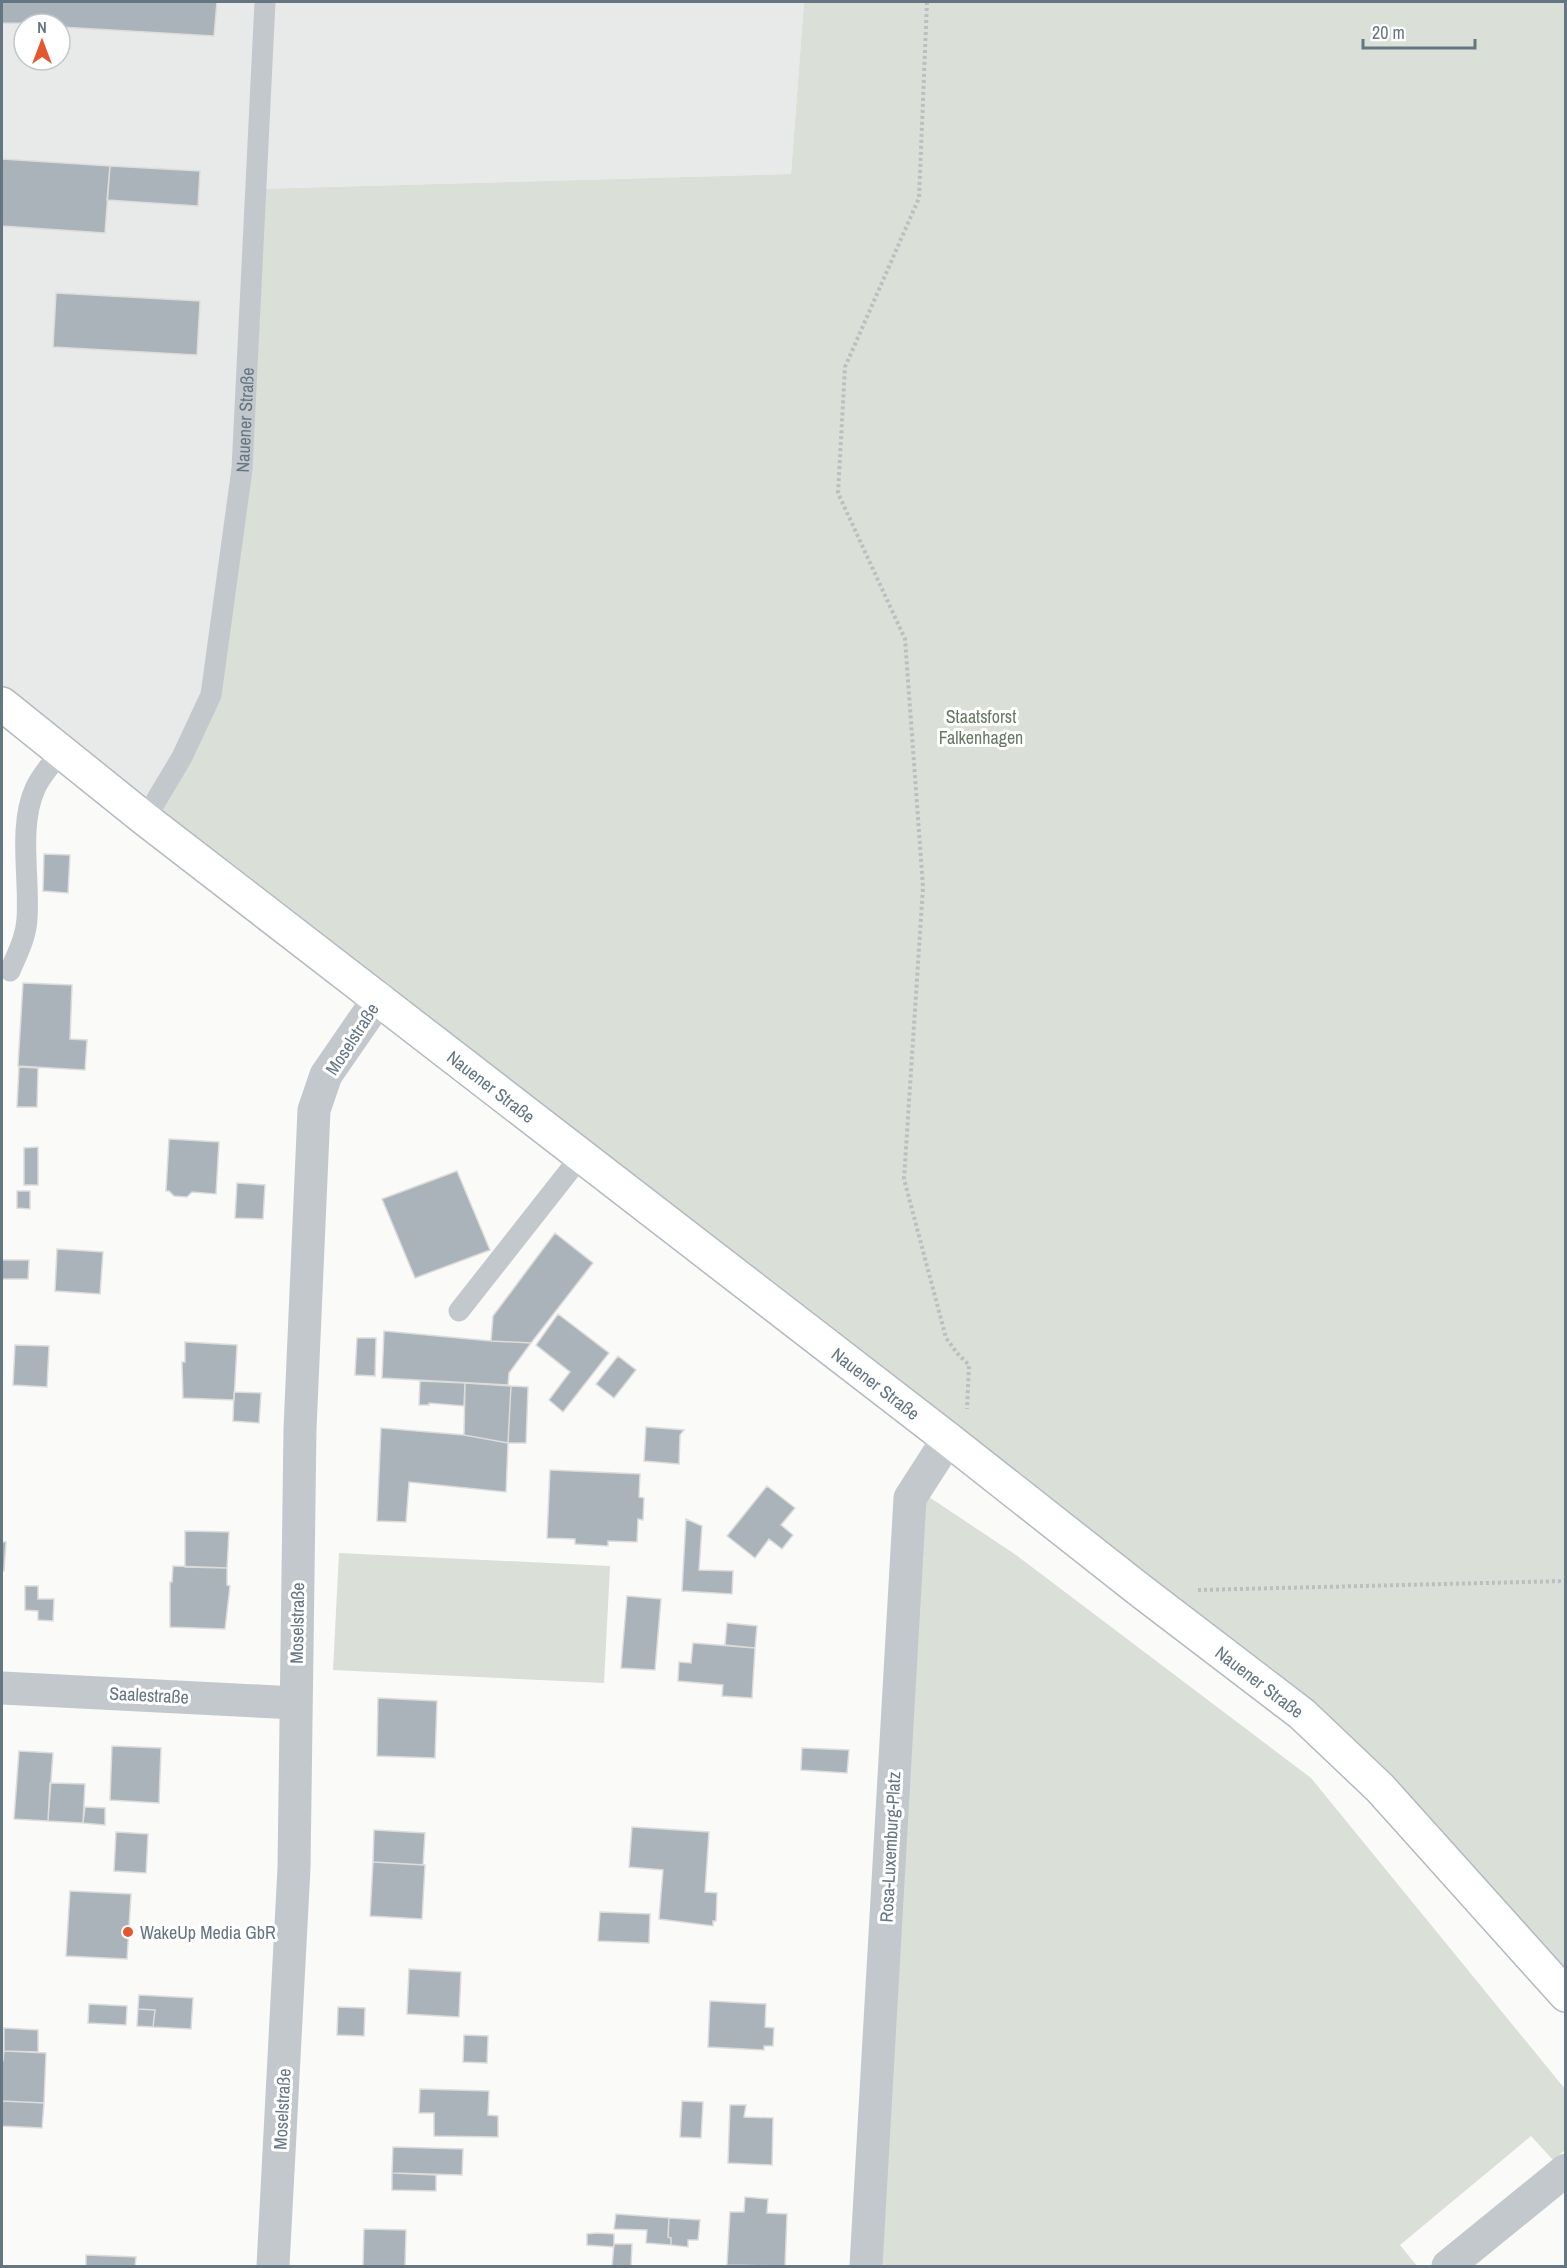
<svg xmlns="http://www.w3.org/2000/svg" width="1567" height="2268" viewBox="0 0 1567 2268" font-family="'Archivo Narrow',sans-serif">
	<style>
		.built { fill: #e8e9e9; fill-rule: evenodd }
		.green { fill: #dadfd7 }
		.building { fill: #aab3b9; stroke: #dcdcda; stroke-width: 1.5 }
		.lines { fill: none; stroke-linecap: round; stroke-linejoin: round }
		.secondary-casing { stroke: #b3babf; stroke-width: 36 }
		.path { stroke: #bbbfc2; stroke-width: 4; stroke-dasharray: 3 3; stroke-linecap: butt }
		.service { stroke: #c3c8cc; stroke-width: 21 }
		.minor { stroke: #c3c8cc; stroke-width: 33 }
		.secondary { stroke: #fff; stroke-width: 33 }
		.poi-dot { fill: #e4572e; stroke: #fff; stroke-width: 2 }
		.labels { text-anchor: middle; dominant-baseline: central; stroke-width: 6; stroke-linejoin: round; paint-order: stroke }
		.street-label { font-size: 18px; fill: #657683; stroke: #fff }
		.park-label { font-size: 18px; fill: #687a64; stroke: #fff }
		.poi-label { font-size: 18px; fill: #657683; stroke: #fff; text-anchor: start }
	</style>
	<rect width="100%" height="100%" fill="#fafaf8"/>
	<path class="built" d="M2 2H804L791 174 256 189 242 469 211 695 145 819 2 702ZM24 24H60V60H24Z"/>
	<path class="green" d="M804 2H1565V1995L1380 1788 145 819 211 695 242 469 256 189 791 174Z
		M926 1495 1016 1555 1311 1778 1565 2089V2150L1553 2160 1531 2136 1400 2245 1417 2266H879Z
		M339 1553 610 1566 604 1683 333 1670Z"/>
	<path class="building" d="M2 2H217L214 36 60 27V24L2 23Z
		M2 159 110 166 105 233 2 226Z
		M110 166 200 171 198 206 107 200Z
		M56 293 200 301 197 355 53 347Z
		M44 854 70 855 68 893 43 891Z
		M23 983 72 985 70 1039 87 1040 85 1070 18 1066Z
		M19 1067 38 1068 37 1107H17Z
		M169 1139 219 1142 216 1194 192 1192 187 1197 174 1196 169 1191H166Z
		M38 1147V1185H24V1148Z
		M457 1171 490 1250 415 1278 382 1199Z
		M237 1183 265 1185 263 1219 235 1218Z
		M17 1191H30V1209L17 1208Z
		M555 1233 593 1263 531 1343 491 1341 493 1316Z
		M57 1249 103 1252 100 1294 55 1291Z
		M2 1260H29L28 1279H2Z
		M558 1314 609 1353 563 1412 549 1400 570 1372 536 1345Z
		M384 1331 491 1341 531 1343 509 1373 508 1385 382 1378Z
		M357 1338H376L375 1376 355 1375Z
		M185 1342 237 1345 234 1400 183 1398 182 1362H185Z
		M15 1345 49 1346 47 1387 13 1385Z
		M618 1356 636 1370 614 1398 596 1384Z
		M420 1381 465 1383 464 1406 429 1403V1405H419Z
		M465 1383 511 1386 508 1443 464 1435Z
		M511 1386 528 1387 526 1443H508Z
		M234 1392 261 1393 259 1423 233 1421Z
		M646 1427 684 1430 680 1435 679 1464 644 1461Z
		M381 1428 464 1435 508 1443 506 1492 409 1482 406 1522 377 1521Z
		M550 1470 640 1474 639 1497 644 1498 643 1520 638 1519 637 1542 608 1541V1546L575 1544V1539L547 1538Z
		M767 1486 795 1508 781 1525 793 1535 782 1549 769 1539 755 1558 727 1536Z
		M686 1519 702 1526 699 1570 733 1571 732 1594 682 1591Z
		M185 1531 229 1532 227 1568 185 1567Z
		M2 1542H6L4 1571 2 1570Z
		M173 1566 227 1568V1585L230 1586 225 1629 170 1627V1582H172Z
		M25 1586H38V1599H54L53 1621 38 1620V1611L25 1610Z
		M627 1596 661 1599 655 1670 621 1668Z
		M727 1623 757 1626 755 1648 725 1645Z
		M693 1643 755 1648 752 1698 722 1696 723 1685 678 1681 679 1662 691 1663Z
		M378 1698 437 1701 435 1758 377 1756Z
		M112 1746 161 1748 159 1803 110 1800Z
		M802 1748 849 1750 847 1773 801 1770Z
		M19 1751 53 1753 48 1821 14 1819Z
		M50 1783 85 1784 83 1823 48 1821Z
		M85 1807 105 1808V1825L83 1823Z
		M632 1827 709 1832 705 1892 717 1893 716 1921H713V1926L659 1919 663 1870 629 1867Z
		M374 1830 425 1833 423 1865 373 1862Z
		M116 1832 148 1834 146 1873 114 1871Z
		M373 1862 425 1865 422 1919 370 1916Z
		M70 1891 131 1894 127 1959 66 1956Z
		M600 1912 650 1914 649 1943 598 1941Z
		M409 1969 461 1972 459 2017 407 2014Z
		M139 1995 193 1998 191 2029 153 2027 155 2010 138 2009Z
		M710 2001 766 2004 765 2027 774 2028 773 2046H764V2050L708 2047Z
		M89 2004 127 2006 126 2025 88 2023Z
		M338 2007 365 2008 364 2036 337 2035Z
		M138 2009 155 2010 153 2027 137 2026Z
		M4 2028 38 2030V2052L4 2051Z
		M464 2035 488 2036 487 2063 463 2062Z
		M4 2051 46 2053 44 2103 2 2101V2061H3Z
		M420 2089 489 2091 488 2115 498 2116V2137L434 2136V2113H419Z
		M2 2101 44 2103 42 2128 2 2126Z
		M682 2101 703 2102 701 2138 680 2137Z
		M730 2105H746L744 2117 773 2118 772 2165 728 2163Z
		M393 2147 463 2149 462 2175 392 2173Z
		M392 2173 436 2175V2191L392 2190Z
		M745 2197 768 2199 767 2213 787 2214 785 2266 727 2265 730 2212H744Z
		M616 2214 669 2218 668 2237 671 2238V2245L646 2243 647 2230 614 2229Z
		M669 2218 700 2220 698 2240H688V2247L671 2245V2238L668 2237Z
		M364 2229 406 2230 405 2266H363Z
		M597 2233 614 2234V2247L587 2245V2234Z
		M614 2244H632L631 2266H612Z
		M86 2255 136 2257 135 2266H86Z"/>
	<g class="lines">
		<defs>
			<g id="secondary">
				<path id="s2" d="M2 704 145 819 948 1439 1141 1591 1302 1714 1380 1788 1566 1995"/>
			</g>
		</defs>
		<use href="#secondary" class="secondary-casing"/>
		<path class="path" d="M927 2 919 198 845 367 838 493 905 639 923 887 904 1179 946 1338 957 1353 969 1365 967 1409
			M1198 1590 1566 1581"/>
		<g class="service">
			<path id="s1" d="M145 819 182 757 211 695 242 469 265 2"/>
			<path d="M10 971C17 954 26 938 27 919 30 879 18 826 35 789 40 776 53 763 61 751"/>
			<path d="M459 1311 581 1156"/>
		</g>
		<path class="minor" d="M2 1688 296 1703
			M273 2266 294 1868 300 1429 314 1110 326 1075 379 998
			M866 2266 910 1498 948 1439
			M1448 2266 1566 2170"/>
		<use href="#secondary" class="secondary"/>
	</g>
	<circle class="poi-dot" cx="128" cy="1932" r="6"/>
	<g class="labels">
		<g class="street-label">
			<text stroke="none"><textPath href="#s1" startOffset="418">Nauener Straße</textPath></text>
			<text transform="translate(352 1039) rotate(-57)">Moselstraße</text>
			<text stroke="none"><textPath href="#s2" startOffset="621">Nauener Straße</textPath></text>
			<text stroke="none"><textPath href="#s2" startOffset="1107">Nauener Straße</textPath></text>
			<text transform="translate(297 1623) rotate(-89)">Moselstraße</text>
			<text stroke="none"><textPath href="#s2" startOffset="1593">Nauener Straße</textPath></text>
			<text transform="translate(149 1695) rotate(3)">Saalestraße</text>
			<text transform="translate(890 1847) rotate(-87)">Rosa-Luxemburg-Platz</text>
			<text transform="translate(282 2109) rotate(-87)">Moselstraße</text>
		</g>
		<g class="park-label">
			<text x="981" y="716">Staatsforst<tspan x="981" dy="21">Falkenhagen</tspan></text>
		</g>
		<g class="poi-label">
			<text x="140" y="1932">WakeUp Media GbR</text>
		</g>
	</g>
	<rect width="1567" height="2268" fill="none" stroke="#657683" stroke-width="6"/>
	<g transform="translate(42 42)"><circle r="28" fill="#ffffff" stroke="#c1c8cd" stroke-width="1.5"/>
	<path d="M0-4.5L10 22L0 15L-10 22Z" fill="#e4572e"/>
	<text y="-9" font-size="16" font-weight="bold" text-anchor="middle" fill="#657683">N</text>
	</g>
	<path d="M1363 39v9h112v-9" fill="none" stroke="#657683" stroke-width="3"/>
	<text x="1372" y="39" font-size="18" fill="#657683" stroke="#ffffff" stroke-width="4.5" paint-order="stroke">20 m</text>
</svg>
